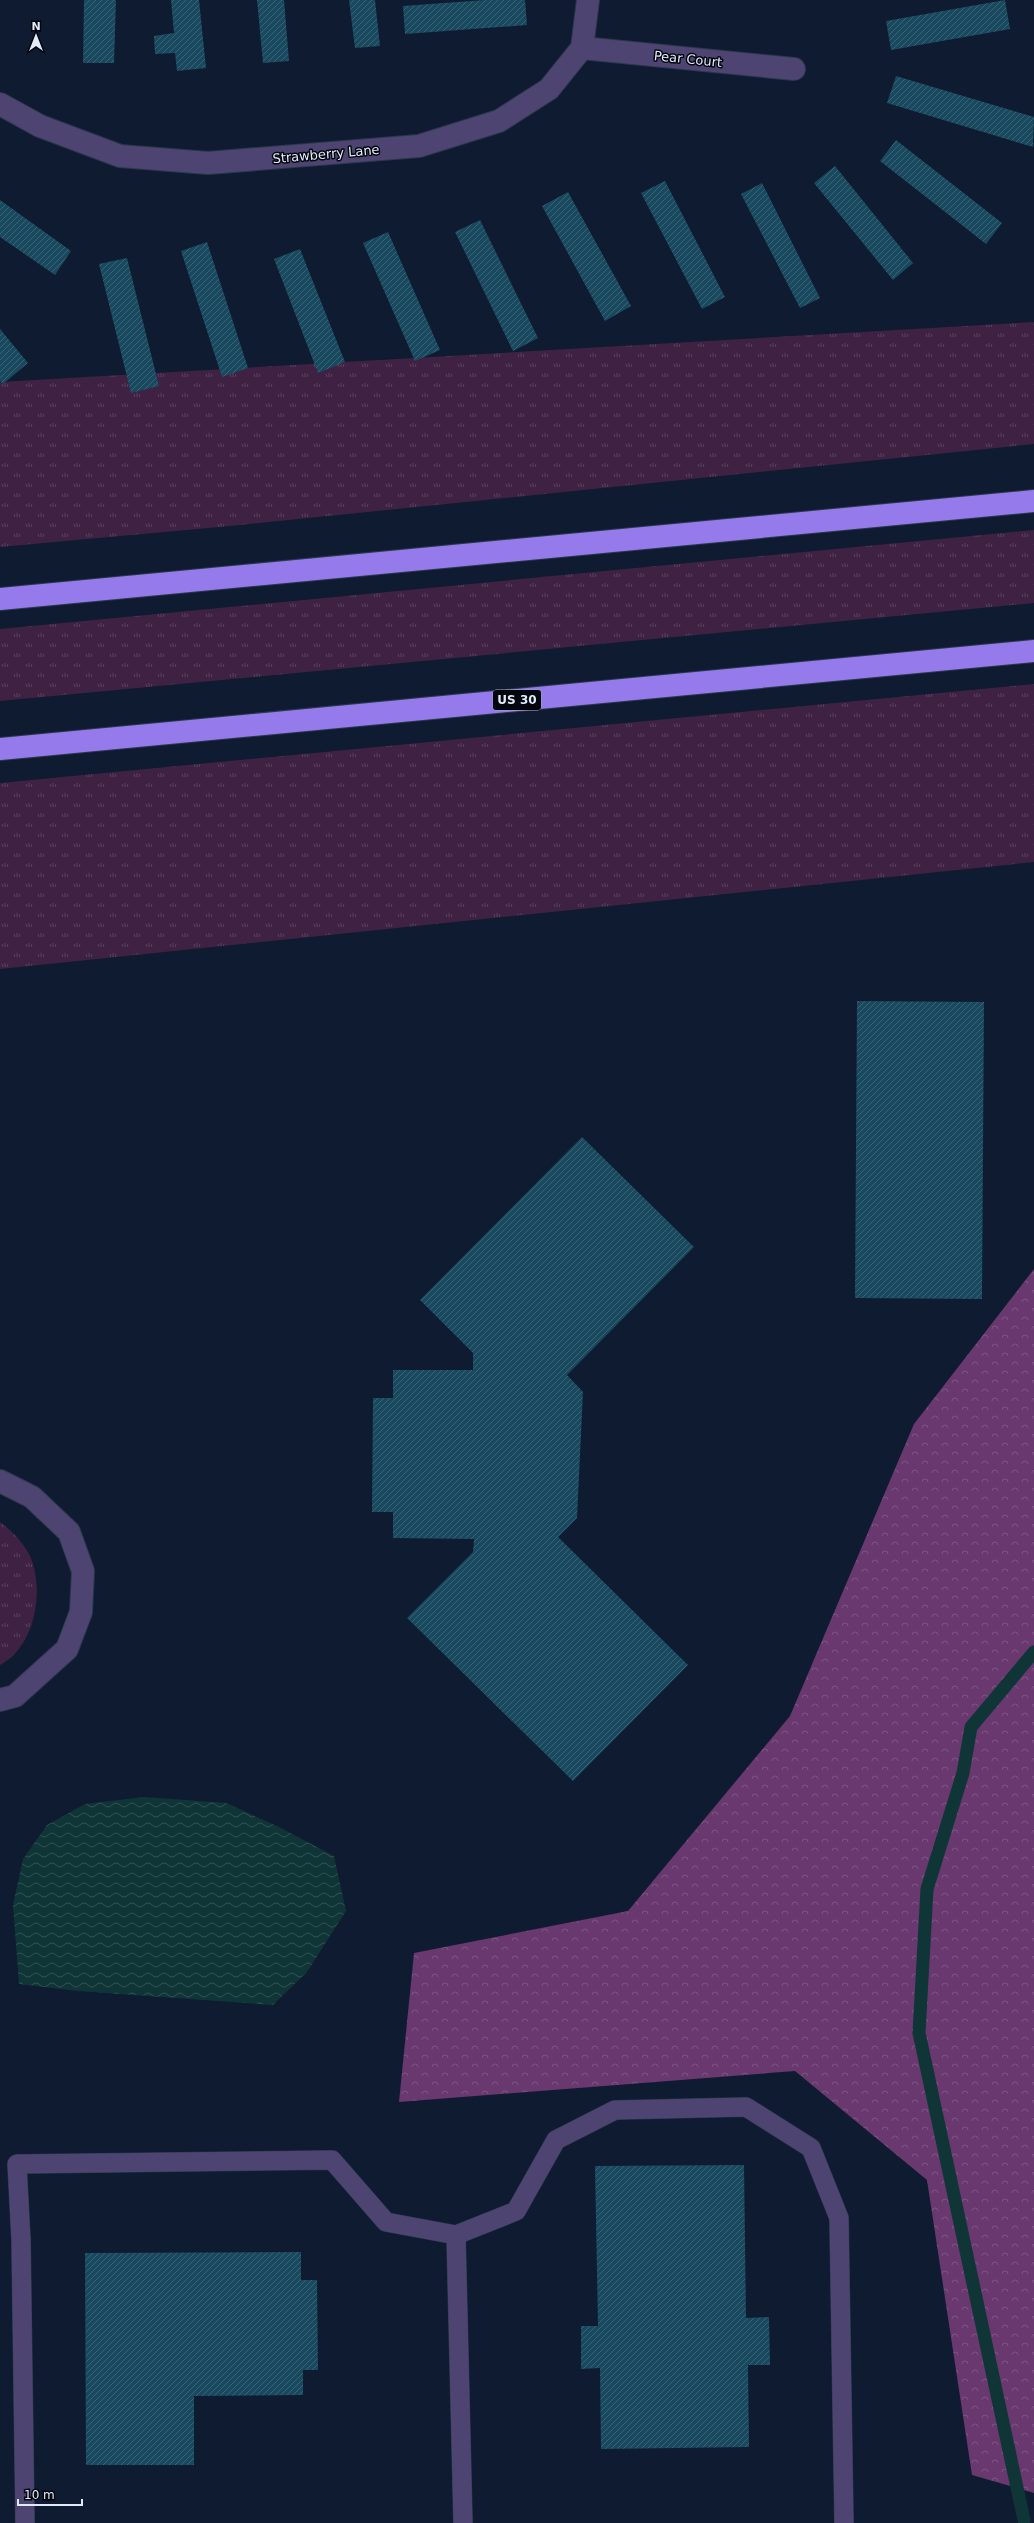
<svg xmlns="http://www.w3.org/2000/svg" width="1034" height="2523" viewBox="0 0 1034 2523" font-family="'DejaVu Sans',sans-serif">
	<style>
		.grass { fill: url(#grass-tufts) }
		.forest { fill: url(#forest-crowns) }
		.water { fill: url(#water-waves) }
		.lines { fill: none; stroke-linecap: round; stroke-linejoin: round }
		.stream { stroke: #103537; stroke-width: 13 }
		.building { fill: url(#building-hatch) }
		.lane-casing { stroke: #2c384c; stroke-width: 20 }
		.street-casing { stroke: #2c384c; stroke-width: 24 }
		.highway-casing { stroke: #2c384c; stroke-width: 24 }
		.lane { stroke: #4d4471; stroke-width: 19 }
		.street { stroke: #4d4471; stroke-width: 22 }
		.highway { stroke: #947aeb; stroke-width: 22 }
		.labels { text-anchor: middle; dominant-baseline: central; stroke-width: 3; stroke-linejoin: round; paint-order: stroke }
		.shield { fill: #03060e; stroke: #9ea6b2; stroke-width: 1 }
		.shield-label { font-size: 12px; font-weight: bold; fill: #e1eaf9 }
		.street-label { font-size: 13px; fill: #e1eaf9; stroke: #03060e }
	</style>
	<defs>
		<pattern id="grass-tufts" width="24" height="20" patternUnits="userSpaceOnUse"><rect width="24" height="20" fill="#3e2143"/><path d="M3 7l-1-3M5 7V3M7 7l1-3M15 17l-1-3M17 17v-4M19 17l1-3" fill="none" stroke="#5a415f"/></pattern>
		<pattern id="forest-crowns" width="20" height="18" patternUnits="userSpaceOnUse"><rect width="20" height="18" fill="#68386f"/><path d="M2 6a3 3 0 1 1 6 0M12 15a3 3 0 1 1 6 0" fill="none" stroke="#7d5584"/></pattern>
		<pattern id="water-waves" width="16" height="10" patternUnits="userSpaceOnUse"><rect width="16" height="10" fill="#103537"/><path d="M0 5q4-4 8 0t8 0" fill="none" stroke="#325255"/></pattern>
		<pattern id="building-hatch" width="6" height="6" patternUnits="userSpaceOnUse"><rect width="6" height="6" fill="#19495e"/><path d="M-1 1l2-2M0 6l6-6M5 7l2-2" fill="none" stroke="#3a6376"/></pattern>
	</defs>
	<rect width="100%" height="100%" fill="#0f1b30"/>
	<path class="grass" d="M1034 322V444L230 526 0 547V382Z
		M1034 530V603L0 701V629Z
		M1034 684V862L0 969V783Z
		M0 1522C12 1531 23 1542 30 1556 45 1590 35 1647 0 1665Z"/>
	<path class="forest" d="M1034 1269V2493L972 2475 927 2180 795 2071 399 2102 414 1953 628 1911 790 1716 914 1424Z"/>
	<path class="water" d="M144 1797 226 1803 279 1827 334 1856 346 1911 307 1972 273 2005 78 1991 19 1984 13 1905 23 1859 47 1825 85 1804Z"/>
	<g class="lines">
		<path class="stream" d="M1024 2520 919 2033 927 1889 963 1773 971 1727 1034 1652"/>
	</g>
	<path class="building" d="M84 0H116L114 63H83Z
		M171 0H199L206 68 177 71 175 53 155 54 154 36 174 33Z
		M257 0H284L289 61 263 63Z
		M349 0H375L380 46 355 48Z
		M485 0H525L527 25 405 34 403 6Z
		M1005 0 1010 29 891 50 886 21Z
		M896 76 1034 117 1033 147 887 103Z
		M896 140 1002 223 986 244 880 161Z
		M835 166 913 263 893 280 814 183Z
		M665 181 725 297 702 309 641 193Z
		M762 183 820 298 800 308 741 194Z
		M568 192 631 306 605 321 542 206Z
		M0 200 71 251 55 275 0 237Z
		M480 220 538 338 513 351 455 232Z
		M388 232 440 350 415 361 363 243Z
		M207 242 248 368 222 377 181 251Z
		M300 249 345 362 318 373 274 259Z
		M127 258 159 386 131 393 99 264Z
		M0 329 28 363 3 384 0 381Z
		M857 1001 984 1002 982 1299 855 1298Z
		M582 1137 694 1247 567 1375 583 1392 577 1518 558 1537 688 1665 573 1781 407 1618 473 1552 474 1539 393 1538V1512H372L373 1398H393V1370H473V1353L420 1300Z
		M744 2165 746 2318 769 2317 770 2365H748L749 2447 601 2449 600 2368 581 2369V2326H598L595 2166Z
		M301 2252V2280H317L318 2370H303V2395L194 2396V2465H86L85 2253Z"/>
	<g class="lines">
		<defs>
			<path id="lane" d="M456 2235 516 2211 556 2140 615 2110 746 2107 811 2148 839 2218 844 2523
				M25 2523 21 2240 17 2164 332 2160 386 2222 456 2235 463 2523"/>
			<path id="street" d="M582 48 794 69
				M0 104 40 126 120 156 208 163 419 146 499 121 549 89 582 48 588 0
				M0 1481 32 1497 69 1532 83 1571 81 1612 67 1649 15 1696 0 1700"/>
			<path id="highway" d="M0 599 1034 501
				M0 749 1034 651"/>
		</defs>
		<use href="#lane" class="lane-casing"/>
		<use href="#street" class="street-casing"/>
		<use href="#highway" class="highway-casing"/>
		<use href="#lane" class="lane"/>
		<use href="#street" class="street"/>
		<use href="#highway" class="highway"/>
	</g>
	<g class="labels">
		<rect class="shield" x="493" y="690" width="48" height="20" rx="3"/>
		<g class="shield-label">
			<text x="517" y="700">US 30</text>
		</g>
		<g class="street-label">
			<text transform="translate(688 59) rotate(6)">Pear Court</text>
			<text transform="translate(326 154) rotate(-5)">Strawberry Lane</text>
		</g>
	</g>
	<g transform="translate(36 36)" stroke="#03060e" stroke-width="3" paint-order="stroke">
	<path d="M0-3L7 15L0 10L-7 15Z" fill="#e1eaf9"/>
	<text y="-6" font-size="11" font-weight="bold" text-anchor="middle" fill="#e1eaf9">N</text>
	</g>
	<path d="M18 2499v6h64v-6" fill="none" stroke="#e1eaf9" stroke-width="2"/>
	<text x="24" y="2499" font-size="12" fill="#e1eaf9" stroke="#03060e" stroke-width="3" paint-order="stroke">10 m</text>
</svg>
